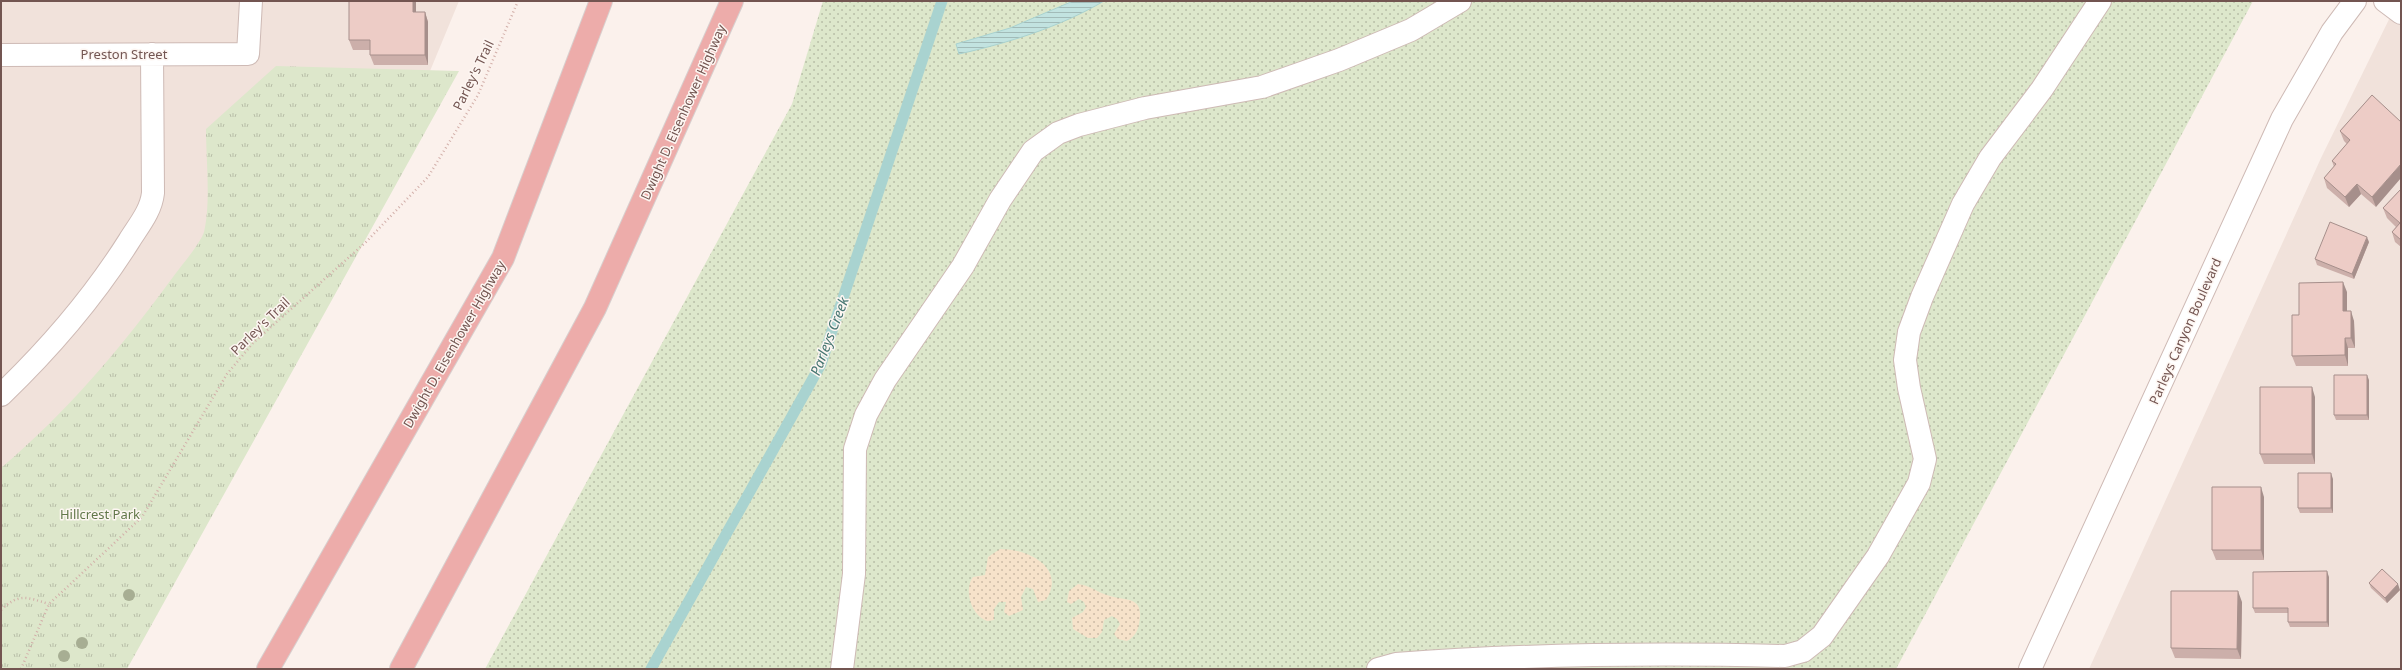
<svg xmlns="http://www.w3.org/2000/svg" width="2402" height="670" viewBox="0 0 2402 670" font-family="'Noto Sans',sans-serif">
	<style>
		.residential { fill: #f1e2db }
		.grass { fill: url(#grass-dots) }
		.sand { fill: url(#sand-dots) }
		.park { fill: url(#park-tufts) }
		.water { fill: url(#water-rules); stroke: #a9d3d0 }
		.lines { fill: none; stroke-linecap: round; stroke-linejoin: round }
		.stream { stroke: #a9d3d0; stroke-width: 11 }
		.minor-casing { stroke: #cebab5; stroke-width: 24 }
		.highway-casing { stroke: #d8cfce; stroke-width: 24 }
		.path { stroke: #d2afa9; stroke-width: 2.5; stroke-dasharray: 1 3; stroke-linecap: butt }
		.minor { stroke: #fff; stroke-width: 22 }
		.highway { stroke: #edacaa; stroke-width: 22 }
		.tree { fill: #a7ae93 }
		.wall { fill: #ccafaa }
		.shaded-wall { fill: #a68f8b }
		.building { fill: #edccc6; stroke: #a68f8b }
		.labels { text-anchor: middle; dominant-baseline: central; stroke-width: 3; stroke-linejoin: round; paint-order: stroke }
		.street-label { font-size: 13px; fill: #735551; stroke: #fdf6f2 }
		.park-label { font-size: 13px; fill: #62784a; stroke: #fdf6f2 }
		.water-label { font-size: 14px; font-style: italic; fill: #467672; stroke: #fdf6f2 }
	</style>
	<defs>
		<pattern id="grass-dots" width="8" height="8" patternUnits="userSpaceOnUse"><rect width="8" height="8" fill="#dde7cb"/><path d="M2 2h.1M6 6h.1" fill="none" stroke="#b8bea7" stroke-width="1.8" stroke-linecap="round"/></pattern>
		<pattern id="sand-dots" width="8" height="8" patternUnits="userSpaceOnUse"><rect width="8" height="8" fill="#f6e2ca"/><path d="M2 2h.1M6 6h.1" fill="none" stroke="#ccbaa6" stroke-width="1.8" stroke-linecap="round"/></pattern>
		<pattern id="park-tufts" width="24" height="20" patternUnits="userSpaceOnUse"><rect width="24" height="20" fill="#dde7cb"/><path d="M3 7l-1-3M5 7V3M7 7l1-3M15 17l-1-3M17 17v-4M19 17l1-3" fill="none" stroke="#b8bea7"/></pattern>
		<pattern id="water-rules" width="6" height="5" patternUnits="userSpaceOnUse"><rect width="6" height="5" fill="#c2e3e0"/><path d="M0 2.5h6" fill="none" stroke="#a2bbb8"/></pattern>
	</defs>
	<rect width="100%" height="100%" fill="#fbf1ec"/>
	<path class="residential" d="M1 1H459L418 100 1 669Z
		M2398 1H2401V669H2089L2321 158Z"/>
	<path class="grass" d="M823 1H2253L1896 669H485L792 104Z"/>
	<path class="sand" d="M1000 549C1027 549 1067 567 1046 600L1038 602 1033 589 1026 587 1021 597 1023 610 1009 616 1004 612 1006 602H999L994 609V620L988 621C972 617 963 590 973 577L985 575 988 557Z
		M1078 584C1089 585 1097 592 1107 595 1125 602 1145 594 1139 624 1138 631 1134 637 1127 641L1118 639 1114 634 1120 624 1117 619 1112 616 1104 620 1102 632 1097 638H1088L1073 629 1072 618 1083 612 1086 607 1084 602 1079 599 1071 604 1067 602 1069 591Z"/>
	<path class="park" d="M276 66 459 71 127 669H1V468C67 412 122 347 173 277 181 266 200 244 204 232 211 202 206 160 206 129Z"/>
	<path class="water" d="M1073 1H1104C1060 27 1008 43 959 54L956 44 1010 28Z"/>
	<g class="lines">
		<path class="stream" d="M651 669 821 364 942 1"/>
		<defs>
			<path id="minor" d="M2385 1 2401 13
				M1 55 248 54 251 1
				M1 395C49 349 93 298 129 241 139 225 151 211 153 193L152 54
				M842 669 854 574 855 449 866 415 885 380 963 266 1000 200 1033 151 1058 133 1079 125 1145 108 1262 87 1339 60 1411 30 1460 1
				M1378 669 1396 664C1525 654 1655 653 1785 656L1803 651 1822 636 1878 556 1919 483 1925 459 1909 388 1905 360 1909 332 1922 297 1963 204 1990 158 2042 89 2100 1
				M2030 669 2282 119 2332 32 2355 1"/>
			<path id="highway" d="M268 669 503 258 601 1
				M401 669 595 308 732 1"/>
		</defs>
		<use href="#minor" class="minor-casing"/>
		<use href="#highway" class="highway-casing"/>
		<path class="path" d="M1 610C19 593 26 597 49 604
			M21 669 49 604 142 517 227 374 253 343 366 242 428 177 478 95 518 1"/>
		<use href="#minor" class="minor"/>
		<use href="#highway" class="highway"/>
	</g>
	<g class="tree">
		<circle cx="129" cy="595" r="6"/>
		<circle cx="82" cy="643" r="6"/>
		<circle cx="64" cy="656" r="6"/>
	</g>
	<path class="wall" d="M416 12H425L428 22V65H374L370 55V50H353L349 40Z
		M2372 95 2376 207 2361 194 2349 207 2327 188 2324 178 2334 167 2332 161 2347 144 2344 141 2340 131Z
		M2401 189V247L2395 242 2392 232 2396 227 2387 218 2383 208Z
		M2369 242 2354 279 2317 265 2315 259Z
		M2347 292V311L2354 321 2355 348H2348V366H2296L2292 356 2299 315Z
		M2369 380V420H2336L2334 415Z
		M2315 397V464H2264L2260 454Z
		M2333 479V513H2300L2298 508Z
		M2264 497V560H2216L2212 550Z
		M2329 577V627H2290L2288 622V613H2255L2253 608Z
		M2369 583 2400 590 2387 603 2371 588Z
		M2242 602 2241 659 2175 658 2171 648Z"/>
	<path class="shaded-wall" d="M413 1H416V22L413 12Z
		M425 12 428 22V65L425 55Z
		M2401 164V178L2376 207 2372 197Z
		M2357 184 2361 194 2349 207 2345 197Z
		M2367 237 2369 242 2354 279 2352 274Z
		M2343 282 2347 292V321L2343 311Z
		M2351 311 2354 321 2355 348 2351 338Z
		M2345 338 2348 348V366L2345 355Z
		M2367 375 2369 380V420L2367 415Z
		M2312 387 2315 397V464L2312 454Z
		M2331 473 2333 479V513L2331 508Z
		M2261 487 2264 497V560L2261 550Z
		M2327 571 2329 577V627L2327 622Z
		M2398 584 2400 590 2387 603 2385 598Z
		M2238 591 2242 602 2241 659 2237 649Z"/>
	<path class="building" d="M349 1H413V12H425V55H370V40H349Z
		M2372 95 2401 122V164L2372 197 2357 184 2345 197 2324 178 2336 164 2332 161 2350 140 2340 131Z
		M2401 189V240L2392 232 2400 223 2383 208Z
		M2330 222 2367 237 2352 274 2315 259Z
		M2343 282V311H2351V338H2345V355L2292 356V315H2299V283Z
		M2334 375H2367V415H2334Z
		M2260 387H2312V454H2260Z
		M2298 473H2331V508H2298Z
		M2212 487H2261V550H2212Z
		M2382 569 2398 584 2385 598 2369 583Z
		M2327 571V622H2288V608H2253V572Z
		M2171 591H2238L2237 649 2171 648Z"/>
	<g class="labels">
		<g class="street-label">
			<text x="124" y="54">Preston Street</text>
			<text transform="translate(473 75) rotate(-64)">Parley's Trail</text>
			<text transform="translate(683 112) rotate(-66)">Dwight D. Eisenhower Highway</text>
			<text transform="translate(260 326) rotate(-44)">Parley's Trail</text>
			<text transform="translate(2185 331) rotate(-66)">Parleys Canyon Boulevard</text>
			<text transform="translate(454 344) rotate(-60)">Dwight D. Eisenhower Highway</text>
		</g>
		<g class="park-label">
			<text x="100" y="514">Hillcrest Park</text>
		</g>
		<g class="water-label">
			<text transform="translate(829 336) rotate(-69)">Parleys Creek</text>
		</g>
	</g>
	<rect width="2402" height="670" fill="none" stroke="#735551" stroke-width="4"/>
</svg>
